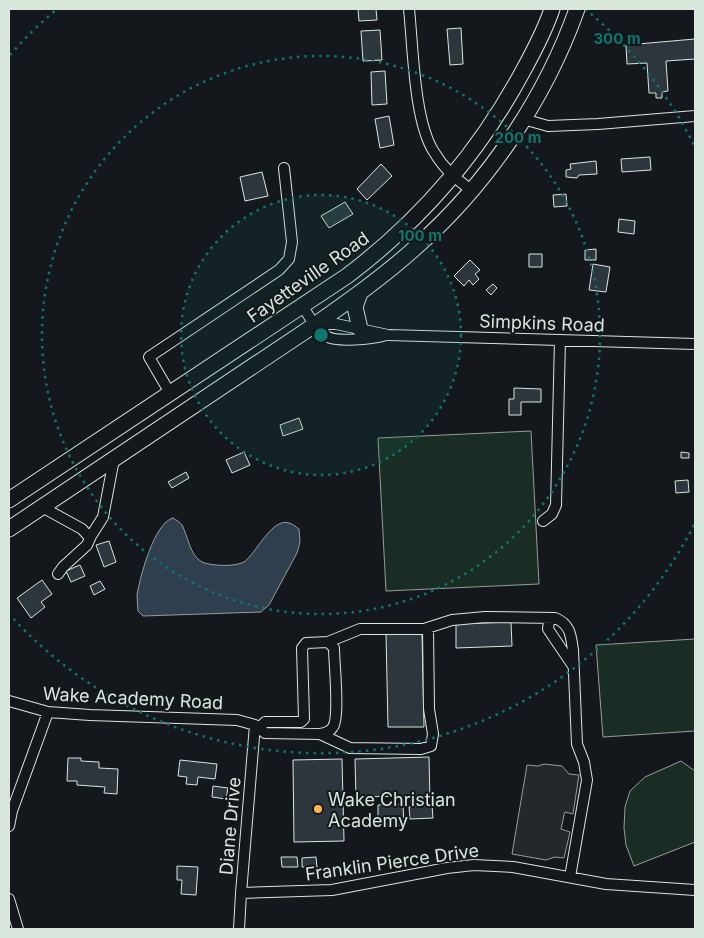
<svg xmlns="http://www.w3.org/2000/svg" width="704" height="938" viewBox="0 0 704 938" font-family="Inter,sans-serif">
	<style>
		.green { fill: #1a2d24; stroke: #939e99 }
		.parking { fill: #24282b; stroke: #939e99 }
		.water { fill: #2f3f4d; stroke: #939e99 }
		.building { fill: #2c363c; stroke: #d8e6dc }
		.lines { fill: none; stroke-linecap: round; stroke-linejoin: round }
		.minor-casing { stroke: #d8e6dc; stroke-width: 12 }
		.highway-casing { stroke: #d8e6dc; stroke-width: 17 }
		.minor { stroke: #14181c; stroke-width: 10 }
		.highway { stroke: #14181c; stroke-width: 15 }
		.ring { fill: none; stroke: #0f766e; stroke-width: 2.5; stroke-dasharray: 2.5 5 }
		.poi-dot { fill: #ffb74d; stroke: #14181c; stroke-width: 2 }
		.labels { text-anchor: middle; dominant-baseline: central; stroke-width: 4; stroke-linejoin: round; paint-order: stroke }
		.street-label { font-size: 18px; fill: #d8e6dc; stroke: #14181c }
		.poi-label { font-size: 18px; fill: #d8e6dc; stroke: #14181c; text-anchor: start }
		.centre { fill: #0f766e; stroke: #14181c; stroke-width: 2.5 }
		.ring-label { font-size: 15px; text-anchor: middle; font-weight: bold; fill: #0f766e; stroke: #14181c; stroke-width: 4; stroke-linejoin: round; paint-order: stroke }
	</style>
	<rect width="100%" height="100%" fill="#14181c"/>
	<path class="green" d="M531 431 539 584 386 591 378 438Z
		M695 639V731L603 737 596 645Z
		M681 761 695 771V842L634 866 626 845 624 828 625 807 630 791 645 777Z"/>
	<path class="parking" d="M544 764 562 766 569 774 579 775 573 814 565 812 564 815 561 829 570 832 564 858 555 857 546 860 512 854 527 765 538 766Z"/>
	<path class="water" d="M173 518C176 520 180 522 182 525 188 536 190 556 202 562 211 566 235 567 244 562 256 554 272 517 289 523 293 524 296 527 299 529L300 542 297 553 269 605 261 612 143 616 138 611C138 606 137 600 137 595 140 577 154 523 173 518Z"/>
	<path class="building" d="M358 9H376L377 20 359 21Z
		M461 28 463 64 450 65 447 29Z
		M380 30 382 60 363 61 361 31Z
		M695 39V59L666 61 668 91 662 92V98H656V93H649L647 63 627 64 626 45Z
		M385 71 387 104 372 105 371 72Z
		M389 116 394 145 380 148 375 119Z
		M650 157 651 170 622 172 621 159Z
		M596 161 597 174 579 175 577 178 566 177V170L571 169 570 164Z
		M381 164 392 176 367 200 357 189Z
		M262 172 268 196 245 201 240 177Z
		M566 194 567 206 554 207 553 195Z
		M345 202 353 214 329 228 321 216Z
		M619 219 635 221 634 234 618 232Z
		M596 249V260H585V250Z
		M529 254H542V267H529Z
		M470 260 480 270 475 274 479 279 473 285 469 280 464 286 454 276Z
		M593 264 610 267 606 292 589 290Z
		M493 284 497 288 491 295 486 290Z
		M514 388 541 389V402H521V415H509V399H514Z
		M299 418 303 429 283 436 280 425Z
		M244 452 250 465 232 473 226 460Z
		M681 452 689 453V458H681Z
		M186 472 189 478 172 488 168 482Z
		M688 480 689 492 676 493 675 481Z
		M109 541 116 562 104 567 96 545Z
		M80 565 85 576 71 582 66 571Z
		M42 580 52 594 41 602 45 607 31 618 17 598Z
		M100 581 105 589 94 595 90 586Z
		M511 622 512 646 456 648V624Z
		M422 633 424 727H388L386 634Z
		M429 757 430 802 411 803 410 796 356 797 355 759Z
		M68 758H81V761L99 762V768L118 769 117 794 104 793 105 787 77 785V781H67Z
		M342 759 344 841 294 842 293 760Z
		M180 760 217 764 215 779 198 777 197 785 186 784 187 777 178 776Z
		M213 786 228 788 226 799 212 797Z
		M403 804 404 825 378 826V805Z
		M432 805 433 818 410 819 409 807Z
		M281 857H297L298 867H282Z
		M316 857 317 867H302V858Z
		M177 866 198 867 196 895 181 894 182 880H177Z"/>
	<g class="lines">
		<defs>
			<path id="minor" d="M409 9C413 46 414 122 434 152 444 169 455 178 471 190
				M523 119 548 126 598 124 695 116
				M302 306C309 315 317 332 328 337 337 342 372 339 383 336
				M317 324H336L388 335 695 344
				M170 393 149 357 279 270 289 259 292 242 284 168
				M42 507 82 529 90 538
				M543 521 552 514 556 505 560 340
				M58 574 63 567 87 545 91 536 103 517 114 459
				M328 642 360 629H424L452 620 485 617 555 618
				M9 701 48 712 90 715 237 720 255 725 265 733 320 734 350 748 421 749 431 746 433 734 429 709 428 628
				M259 728 265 722H301L304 719 302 648 306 643 328 642 334 648C334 663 340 716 333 727 330 732 325 733 320 734
				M9 826 12 811 48 712
				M570 877 587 780 584 762 577 744 573 650C571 635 570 624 555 618L549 621 548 629 573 666
				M241 893 332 890 447 868 474 865 513 867 606 884 695 890
				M9 899 18 929
				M239 929 241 893 255 725"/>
			<path id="highway" d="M360 329 355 307 360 293
				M9 500 347 276C420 221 480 151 523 71 534 51 545 30 552 9
				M9 529 316 324C350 300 384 276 415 248 487 185 545 99 577 9"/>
		</defs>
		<use href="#minor" class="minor-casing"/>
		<use href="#highway" class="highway-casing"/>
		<use href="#minor" class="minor"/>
		<use href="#highway" class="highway"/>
	</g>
	<circle cx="321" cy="335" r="140" fill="#0f766e" fill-opacity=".12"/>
	<g class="ring">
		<circle cx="321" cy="335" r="140"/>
		<circle cx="321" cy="335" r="279"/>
		<path d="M694 525A419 419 0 0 1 10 615M10 55A419 419 0 0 1 57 9M585 9A419 419 0 0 1 694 145"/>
	</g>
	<circle class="poi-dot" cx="318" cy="809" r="5"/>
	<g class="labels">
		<g class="street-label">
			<text transform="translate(308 277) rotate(-35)">Fayetteville Road</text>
			<text transform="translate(542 323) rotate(2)">Simpkins Road</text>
			<text transform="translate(133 698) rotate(3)">Wake Academy Road</text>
			<text transform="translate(230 826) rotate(-85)">Diane Drive</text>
			<text transform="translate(392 862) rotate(-8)">Franklin Pierce Drive</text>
		</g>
		<g class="poi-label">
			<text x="328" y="799">Wake Christian<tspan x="328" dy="21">Academy</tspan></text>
		</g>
	</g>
	<circle cx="321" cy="335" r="8" class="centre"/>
	<g class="ring-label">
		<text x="617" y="44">300 m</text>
		<text x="518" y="143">200 m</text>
		<text x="420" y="241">100 m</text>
	</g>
	<rect width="704" height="938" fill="none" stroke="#d8e6dc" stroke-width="20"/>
</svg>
